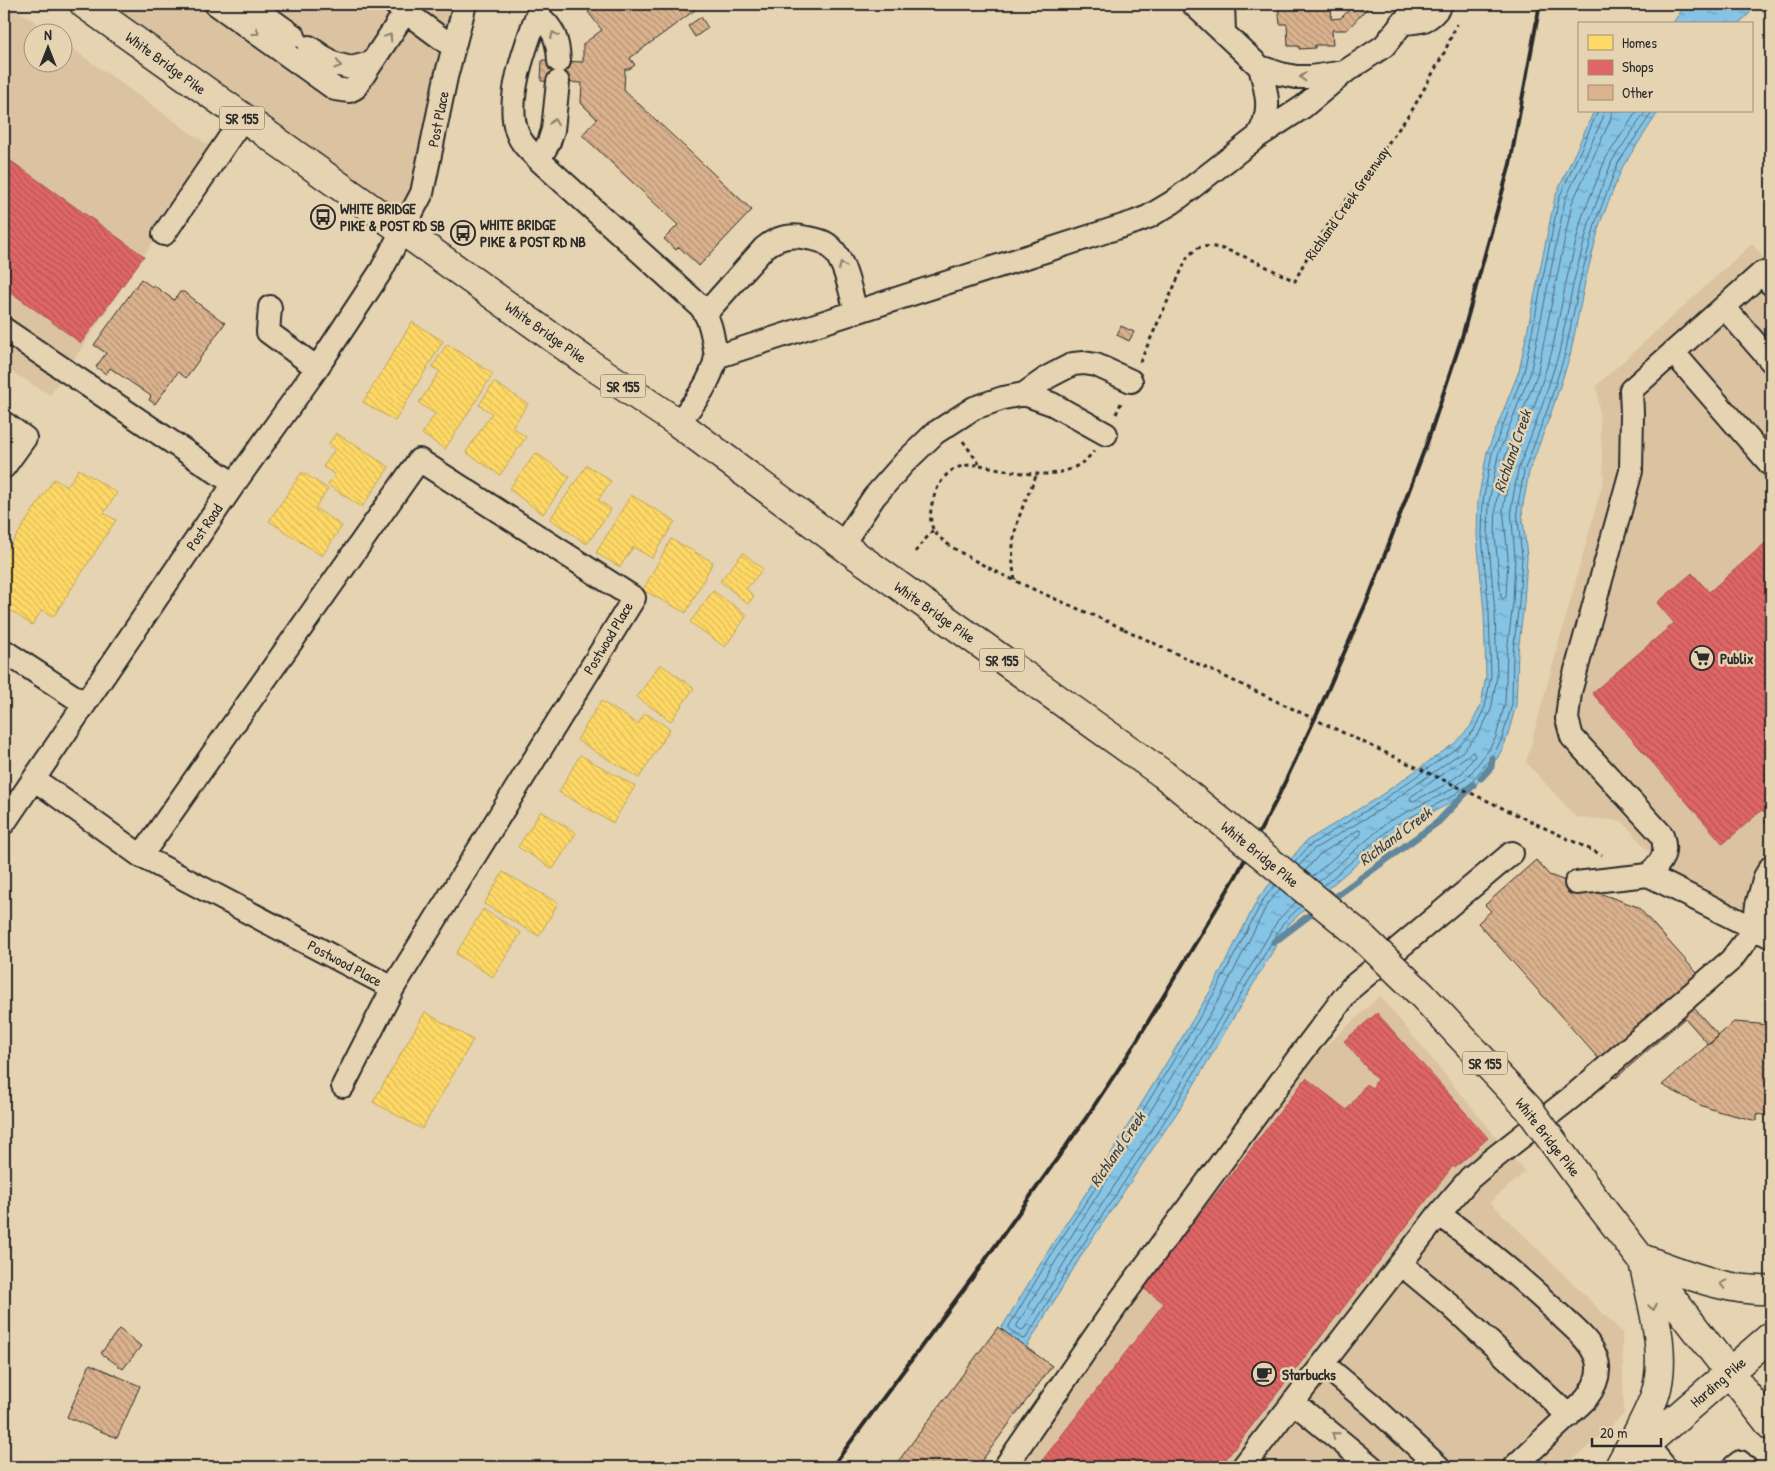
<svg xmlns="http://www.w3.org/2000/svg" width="1775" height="1471" viewBox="0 0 1775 1471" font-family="'Patrick Hand',sans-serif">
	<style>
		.built { fill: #dbc3a1 }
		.water { fill: url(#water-ripples); stroke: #61879b }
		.homes { fill: url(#homes-back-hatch); stroke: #bfa554 }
		.shops { fill: url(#shops-back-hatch); stroke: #aa5454 }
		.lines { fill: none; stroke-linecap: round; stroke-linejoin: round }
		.shore { stroke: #4f6875; stroke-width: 1 }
		.stream { stroke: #61879b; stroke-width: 7 }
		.building { fill: url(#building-back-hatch); stroke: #2b2b2b }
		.minor-casing { stroke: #2b2b2b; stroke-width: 26 }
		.major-casing { stroke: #2b2b2b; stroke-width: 31 }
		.path { stroke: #2b2b2b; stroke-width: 3; stroke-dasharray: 4 4; stroke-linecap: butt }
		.minor { stroke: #e5d3b1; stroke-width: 22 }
		.major { stroke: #e5d3b1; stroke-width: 28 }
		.rail { stroke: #2b2b2b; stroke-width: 4 }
		.major-bridge-casing { stroke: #2b2b2b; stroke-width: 31; stroke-linecap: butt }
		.path-bridge { stroke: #2b2b2b; stroke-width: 3; stroke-dasharray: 4 4; stroke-linecap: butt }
		.major-bridge { stroke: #e5d3b1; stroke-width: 28 }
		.oneway { stroke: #887f6e }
		.labels { text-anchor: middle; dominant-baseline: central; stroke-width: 5; stroke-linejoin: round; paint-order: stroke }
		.shield { fill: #e5d3b1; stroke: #635d53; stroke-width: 1 }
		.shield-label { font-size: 14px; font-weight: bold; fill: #2b2b2b }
		.street-label { font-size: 15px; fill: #2b2b2b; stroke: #e5d3b1 }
		.poi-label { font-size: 15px; font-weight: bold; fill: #2b2b2b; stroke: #e5d3b1; text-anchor: start }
		.water-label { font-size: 16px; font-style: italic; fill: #384247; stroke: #e5d3b1 }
	</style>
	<defs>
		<pattern id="water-ripples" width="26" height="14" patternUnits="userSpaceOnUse" patternTransform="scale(1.25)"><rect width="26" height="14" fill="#85c4e5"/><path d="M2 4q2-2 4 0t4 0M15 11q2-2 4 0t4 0" fill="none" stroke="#6d9fba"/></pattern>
		<pattern id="homes-back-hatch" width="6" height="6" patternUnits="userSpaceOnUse" patternTransform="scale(1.25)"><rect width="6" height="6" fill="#ffd966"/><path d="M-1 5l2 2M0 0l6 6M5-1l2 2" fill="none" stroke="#dbba59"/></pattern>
		<pattern id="shops-back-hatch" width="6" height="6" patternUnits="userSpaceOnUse" patternTransform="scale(1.25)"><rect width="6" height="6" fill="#e06666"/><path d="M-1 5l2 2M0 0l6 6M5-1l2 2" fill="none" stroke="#b65454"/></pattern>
		<pattern id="building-back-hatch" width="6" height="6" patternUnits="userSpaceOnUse" patternTransform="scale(1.25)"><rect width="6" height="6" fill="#dbb28e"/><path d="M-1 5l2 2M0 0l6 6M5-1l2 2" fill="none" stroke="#b29174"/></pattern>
	</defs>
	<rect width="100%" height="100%" fill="#e5d3b1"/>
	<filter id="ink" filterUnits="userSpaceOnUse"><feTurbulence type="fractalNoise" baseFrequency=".02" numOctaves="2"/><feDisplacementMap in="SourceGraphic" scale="10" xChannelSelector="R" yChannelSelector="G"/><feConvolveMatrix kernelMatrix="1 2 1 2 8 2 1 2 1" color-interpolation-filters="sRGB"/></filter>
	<g filter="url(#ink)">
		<path class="built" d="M4 4H9L50 32H32V62H62L63 42 215 150 50 395 4 367Z
			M85 4H465L402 230Z
			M1752 244 1771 266V923L1671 877 1622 821 1576 817 1526 762 1604 478 1597 385Z
			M1380 996 1525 1172 1490 1202 1622 1332 1624 1414 1565 1467H1016L1118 1316 1317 1054Z"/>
		<path class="water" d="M1686 4H1755L1749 14 1738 24H1672Z
			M1594 111H1659L1623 166 1600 223 1585 282 1570 356 1552 410 1529 472 1522 510 1527 557 1524 603 1518 652 1516 705 1506 741 1498 757 1475 786 1453 802 1396 830 1310 904 1288 925 1182 1105 1084 1251 1026 1348 1001 1329 1055 1240 1096 1178 1211 990 1259 897 1306 841 1377 798 1455 743 1470 727 1481 705 1486 676 1484 613 1477 536 1478 501 1487 452 1519 371 1555 197Z"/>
		<path class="homes" d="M412 322 443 341 395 421 363 402Z
			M447 344 493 374 445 449 422 434 435 414 419 403 440 371 432 367Z
			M494 382 528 404 512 427 526 437 500 475 466 452 492 413 479 405Z
			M336 433 389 467 362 507 328 485 335 474 323 467 335 449 328 445Z
			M536 453 570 477 543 514 509 489Z
			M587 465 611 481 598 500 611 509 587 544 550 519Z
			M79 469 117 493 104 513 116 520 53 617 42 610 32 625 4 606V555L54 479 67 487Z
			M302 472 328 489 315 508 342 526 322 556 269 521Z
			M631 495 675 521 652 558 633 547 620 567 596 553Z
			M671 539 713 562 686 613 643 590Z
			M743 553 763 569 746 589 754 596 748 604 720 581Z
			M713 591 747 615 725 647 690 622Z
			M660 664 694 688 671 721 637 697Z
			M601 701 638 724 645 713 670 729 639 778 577 740Z
			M580 755 635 786 613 823 559 792Z
			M541 811 576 833 553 869 518 847Z
			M503 872 558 903 539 936 484 904Z
			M483 909 521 933 493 977 456 954Z
			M425 1012 473 1040 422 1129 373 1102Z"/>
		<path class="shops" d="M4 156 144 256 81 343 5 288 4 290Z
			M1771 538V824L1768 826 1764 822 1769 817 1762 810 1723 844 1592 693 1674 623 1657 603 1692 573 1709 592Z
			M1377 1013 1488 1138 1455 1168 1453 1166 1220 1467H1037L1164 1303 1143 1288 1306 1078 1347 1110 1366 1084 1372 1088 1377 1080 1344 1041Z"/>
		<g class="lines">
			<path class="shore" d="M1612 111 1610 121 1572 203 1537 375 1505 457 1496 503 1495 536 1501 597 1503 599 1506 597 1508 557 1503 509 1511 468 1535 404 1552 351 1567 278 1582 217 1606 158 1637 111
				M1473 752 1475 756 1462 773 1443 786 1414 801 1410 800 1411 797Z
				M1295 862 1310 845 1380 802 1458 747 1474 730 1485 707 1491 676 1489 613 1482 536 1483 501 1492 453 1524 372 1559 198 1598 111
				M1299 866 1314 849 1383 808 1462 752 1479 733 1491 710 1497 676 1495 612 1488 536 1489 502 1498 455 1530 374 1565 200 1603 118 1604 111
				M1305 871 1319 855 1358 830 1361 831V834L1312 877
				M1318 882 1389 821 1447 792 1467 778 1488 751 1496 737 1505 703 1507 651 1513 603 1515 557 1511 509 1518 470 1542 406 1559 353 1574 280 1590 220 1612 161 1646 111
				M1275 885 1263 900 1215 992 1100 1181 1059 1242 1009 1326V1329L1022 1339 1026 1338 1080 1249 1177 1102 1283 923 1301 906
				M1323 886 1393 826 1451 797 1471 783 1493 755 1502 739 1512 704 1513 652 1519 603 1522 557 1517 510 1524 471 1548 408 1565 354 1580 281 1596 221 1618 163 1653 111
				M1280 889 1268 903 1221 996 1137 1133 1065 1246 1017 1325V1327L1021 1330 1024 1329 1075 1245 1172 1099 1278 920 1296 902"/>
			<path class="stream" d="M1481 778 1491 767 1492 758
				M1328 902 1438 822 1473 785
				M1274 942 1319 908"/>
		</g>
		<path class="building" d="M599 4H703L630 58 635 65 629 69H625L624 90 752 210 699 266 679 247 676 250 664 239 678 225 582 135 597 119 581 103 582 83 541 81 542 60 583 62V44L602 30 588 12Z
			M1278 4H1332L1331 19 1341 18 1355 4H1371L1347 30H1332L1333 45H1315V48L1299 49V46H1288L1287 24H1280Z
			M701 17 708 28 695 37 688 26Z
			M141 279 152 287 153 285 174 300 180 292H184L195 300V303L196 302 225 323 186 378 178 372 155 404 149 400 151 396 110 368 106 374 96 367 106 353 94 345Z
			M1121 326 1134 332 1129 341 1117 335Z
			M1536 860 1549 875 1638 907 1713 991 1694 1008 1719 1036 1709 1045 1685 1018 1616 1078 1478 923 1491 911 1485 905Z
			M1734 1022 1771 1025V1116L1757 1114V1121L1717 1111 1700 1105 1662 1085Z
			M998 1327 1052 1366 977 1467H894Z
			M119 1329 141 1346 123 1369 101 1353Z
			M90 1364 140 1386 117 1438 67 1417Z"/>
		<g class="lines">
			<defs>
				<path id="minor" d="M216 4 335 89 349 91 355 88 406 11
					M249 4 294 36
					M395 4 453 47
					M541 4C529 38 504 97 517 132 521 144 530 151 539 160L700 306C712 321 713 339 716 357
					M1193 4 1260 67 1281 74 1296 77H1311L1345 72
					M1223 4 1224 32
					M537 15C554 27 558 41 559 61
					M1401 23C1421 22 1430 22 1441 4
					M309 47 332 63 351 68 371 63
					M1257 137C1273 113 1267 93 1260 67
					M539 160 549 142 553 130 558 82
					M164 234 243 118
					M270 307 268 332 317 368
					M1724 307 1771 361
					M706 313 764 248C776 238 791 234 807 238 813 239 820 240 825 243 845 254 850 292 856 312
					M4 329 234 484
					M1673 352 1771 465
					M1024 394 1052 404 1106 434
					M4 423 25 438 4 467
					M678 423C694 403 711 383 716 357L1135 222 1148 217 1173 202 1257 137 1303 107 1346 71 1384 46 1418 4
					M842 545 874 497 904 463 935 433 974 408 1003 398 1024 394 1048 377 1073 364 1084 363 1096 365 1131 381
					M4 651 85 704
					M34 779 141 856
					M4 823 234 484 317 368 381 271 422 193 446 77 465 4
					M1648 875C1662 862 1668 854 1662 835L1572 737 1567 719 1570 692 1631 471 1632 413 1631 390 1762 273 1771 284
					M1576 883 1648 875 1771 937
					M343 1086 393 988 634 598 419 460 141 856 393 988
					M1439 1214C1481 1245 1521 1278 1559 1314 1572 1327 1589 1339 1596 1357 1602 1373 1595 1387 1586 1399L1514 1467
					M1401 1264 1449 1304 1569 1416
					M1323 1364 1372 1405 1439 1467
					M1293 1402 1372 1467
					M1646 1444 1665 1467
					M1005 1467 1116 1306 1298 1058 1351 988 1512 853
					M1243 1467 1439 1214 1470 1178 1489 1162 1573 1096 1731 960 1754 929 1757 905 1765 877 1771 867
					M1734 1467 1740 1462 1745 1467"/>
				<path id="major" d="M84 4 587 362 678 423 853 553 1163 774
					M1597 1202 1771 1426
					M1643 1259C1684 1273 1727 1292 1771 1290
					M1629 1459 1771 1336
					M1619 1467C1631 1444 1646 1420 1655 1395 1668 1356 1652 1304 1644 1266"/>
			</defs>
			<use href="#minor" class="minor-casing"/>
			<use href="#major" class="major-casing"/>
			<path class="path" d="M1140 362 1188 256C1192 253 1196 248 1201 247 1224 242 1273 271 1295 281L1305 261 1323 232 1411 112 1444 53 1457 24
				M1116 414 1122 401
				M963 441 980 465C964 464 950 467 941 482 933 494 927 515 933 529 944 556 1091 613 1124 629
				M980 465C1017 472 1066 487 1094 451
				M915 552 933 530
				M1015 580C1007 538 1020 512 1037 474"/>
			<use href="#minor" class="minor"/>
			<use href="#major" class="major"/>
			<path class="rail" d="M832 1467 978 1270 1086 1118 1131 1050 1236 876 1276 801 1319 710 1370 594 1428 440 1462 337 1510 164 1540 4"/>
			<defs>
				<path id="major-bridge" d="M1163 774 1360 935 1422 995 1529 1109 1597 1202"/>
			</defs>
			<use href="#major-bridge" class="major-bridge-casing"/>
			<path class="path-bridge" d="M1124 629 1602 855"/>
			<use href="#major-bridge" class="major-bridge"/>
		</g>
		<defs><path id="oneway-chevron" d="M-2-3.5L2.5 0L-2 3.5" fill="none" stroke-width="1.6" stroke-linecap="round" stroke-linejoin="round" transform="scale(1.25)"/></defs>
		<g class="oneway">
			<use href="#oneway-chevron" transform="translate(256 32) rotate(36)"/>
			<use href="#oneway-chevron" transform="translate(554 35) rotate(-113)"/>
			<use href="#oneway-chevron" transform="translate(389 37) rotate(-56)"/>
			<use href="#oneway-chevron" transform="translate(338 65) rotate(17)"/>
			<use href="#oneway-chevron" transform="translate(1303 77) rotate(-179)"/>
			<use href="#oneway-chevron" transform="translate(554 122) rotate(-81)"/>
			<use href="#oneway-chevron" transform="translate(842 266) rotate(-112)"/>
			<use href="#oneway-chevron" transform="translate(1723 1284) rotate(-167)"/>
			<use href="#oneway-chevron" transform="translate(1653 1307) rotate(79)"/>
			<use href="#oneway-chevron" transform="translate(1335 1435) rotate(-141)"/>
		</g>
	</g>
	<defs>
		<symbol id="bus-ring" viewBox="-11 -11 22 22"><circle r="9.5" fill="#e5d3b1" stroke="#2b2b2b" stroke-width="1.5"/><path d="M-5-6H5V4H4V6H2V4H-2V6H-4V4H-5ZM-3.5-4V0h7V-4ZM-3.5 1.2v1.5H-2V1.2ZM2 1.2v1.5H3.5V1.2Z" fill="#2b2b2b"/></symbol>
		<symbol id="supermarket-ring" viewBox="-11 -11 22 22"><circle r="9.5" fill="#e5d3b1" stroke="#2b2b2b" stroke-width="1.5"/><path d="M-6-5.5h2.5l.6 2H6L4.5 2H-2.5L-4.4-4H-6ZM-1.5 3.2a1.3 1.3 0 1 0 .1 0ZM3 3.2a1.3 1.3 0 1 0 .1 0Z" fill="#2b2b2b"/></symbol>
		<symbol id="cafe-ring" viewBox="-11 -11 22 22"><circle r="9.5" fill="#e5d3b1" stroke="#2b2b2b" stroke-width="1.5"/><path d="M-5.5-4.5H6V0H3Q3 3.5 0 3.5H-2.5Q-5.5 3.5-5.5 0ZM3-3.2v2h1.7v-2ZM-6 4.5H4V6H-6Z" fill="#2b2b2b"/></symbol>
	</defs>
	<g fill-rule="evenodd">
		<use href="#bus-ring" x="309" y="203" width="28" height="28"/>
		<use href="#bus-ring" x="449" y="219" width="28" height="28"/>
		<use href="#supermarket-ring" x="1688" y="644" width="28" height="28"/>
		<use href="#cafe-ring" x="1250" y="1360" width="28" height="28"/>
	</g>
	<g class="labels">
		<g class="shield">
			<rect x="219.5" y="106.5" width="45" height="23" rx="4"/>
			<rect x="600.5" y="374.5" width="45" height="23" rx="4"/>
			<rect x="979.5" y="648.5" width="45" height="23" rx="4"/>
			<rect x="1462.5" y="1051.5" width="45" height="23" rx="4"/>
		</g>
		<g class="shield-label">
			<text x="242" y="118">SR 155</text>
			<text x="623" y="386">SR 155</text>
			<text x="1002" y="660">SR 155</text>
			<text x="1485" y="1063">SR 155</text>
		</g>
		<g class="street-label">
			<text transform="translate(166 63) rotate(36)">White Bridge Pike</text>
			<text transform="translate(438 119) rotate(-79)">Post Place</text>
			<text transform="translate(1347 203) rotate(-55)">Richland Creek Greenway</text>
			<text transform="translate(546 332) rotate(35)">White Bridge Pike</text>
			<text transform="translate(204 527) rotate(-56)">Post Road</text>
			<text transform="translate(935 612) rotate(35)">White Bridge Pike</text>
			<text transform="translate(608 638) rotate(-59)">Postwood Place</text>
			<text transform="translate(1260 854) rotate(39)">White Bridge Pike</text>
			<text transform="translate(345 963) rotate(28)">Postwood Place</text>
			<text transform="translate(1548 1137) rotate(52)">White Bridge Pike</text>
			<text transform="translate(1718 1382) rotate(-41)">Harding Pike</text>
		</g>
		<g class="poi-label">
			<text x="340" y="208">WHITE BRIDGE<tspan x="340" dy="17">PIKE &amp; POST RD SB</tspan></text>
			<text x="480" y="224">WHITE BRIDGE<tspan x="480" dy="17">PIKE &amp; POST RD NB</tspan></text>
			<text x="1720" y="658">Publix</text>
			<text x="1282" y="1374">Starbucks</text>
		</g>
		<g class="water-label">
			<text transform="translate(1512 451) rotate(-71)">Richland Creek</text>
			<text transform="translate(1395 836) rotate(-37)">Richland Creek</text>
			<text transform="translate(1117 1149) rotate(-56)">Richland Creek</text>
		</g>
	</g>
	<rect width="1775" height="1471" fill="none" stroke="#e5d3b1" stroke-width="20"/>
	<rect x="10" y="10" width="1755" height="1451" fill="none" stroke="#2b2b2b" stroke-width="2" filter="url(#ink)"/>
	<rect x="1578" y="22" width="175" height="90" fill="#e5d3b1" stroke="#9b907b"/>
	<rect x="1588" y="35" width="25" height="15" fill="#ffd966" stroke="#9b907b"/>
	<text x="1622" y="48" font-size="15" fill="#2b2b2b">Homes</text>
	<rect x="1588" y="60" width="25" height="15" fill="#e06666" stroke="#9b907b"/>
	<text x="1622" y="72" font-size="15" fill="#2b2b2b">Shops</text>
	<rect x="1588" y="85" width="25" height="15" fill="#dbb28e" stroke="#9b907b"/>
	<text x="1622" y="98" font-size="15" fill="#2b2b2b">Other</text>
	<g transform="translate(48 48)"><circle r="24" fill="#e5d3b1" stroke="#9b907b"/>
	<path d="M0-4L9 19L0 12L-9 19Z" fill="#2b2b2b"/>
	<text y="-8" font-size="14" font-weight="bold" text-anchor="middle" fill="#2b2b2b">N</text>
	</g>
	<path d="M1592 1438v8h69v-8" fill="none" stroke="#2b2b2b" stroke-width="2.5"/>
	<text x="1600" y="1438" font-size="15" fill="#2b2b2b" stroke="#e5d3b1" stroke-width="4" paint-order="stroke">20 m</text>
</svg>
